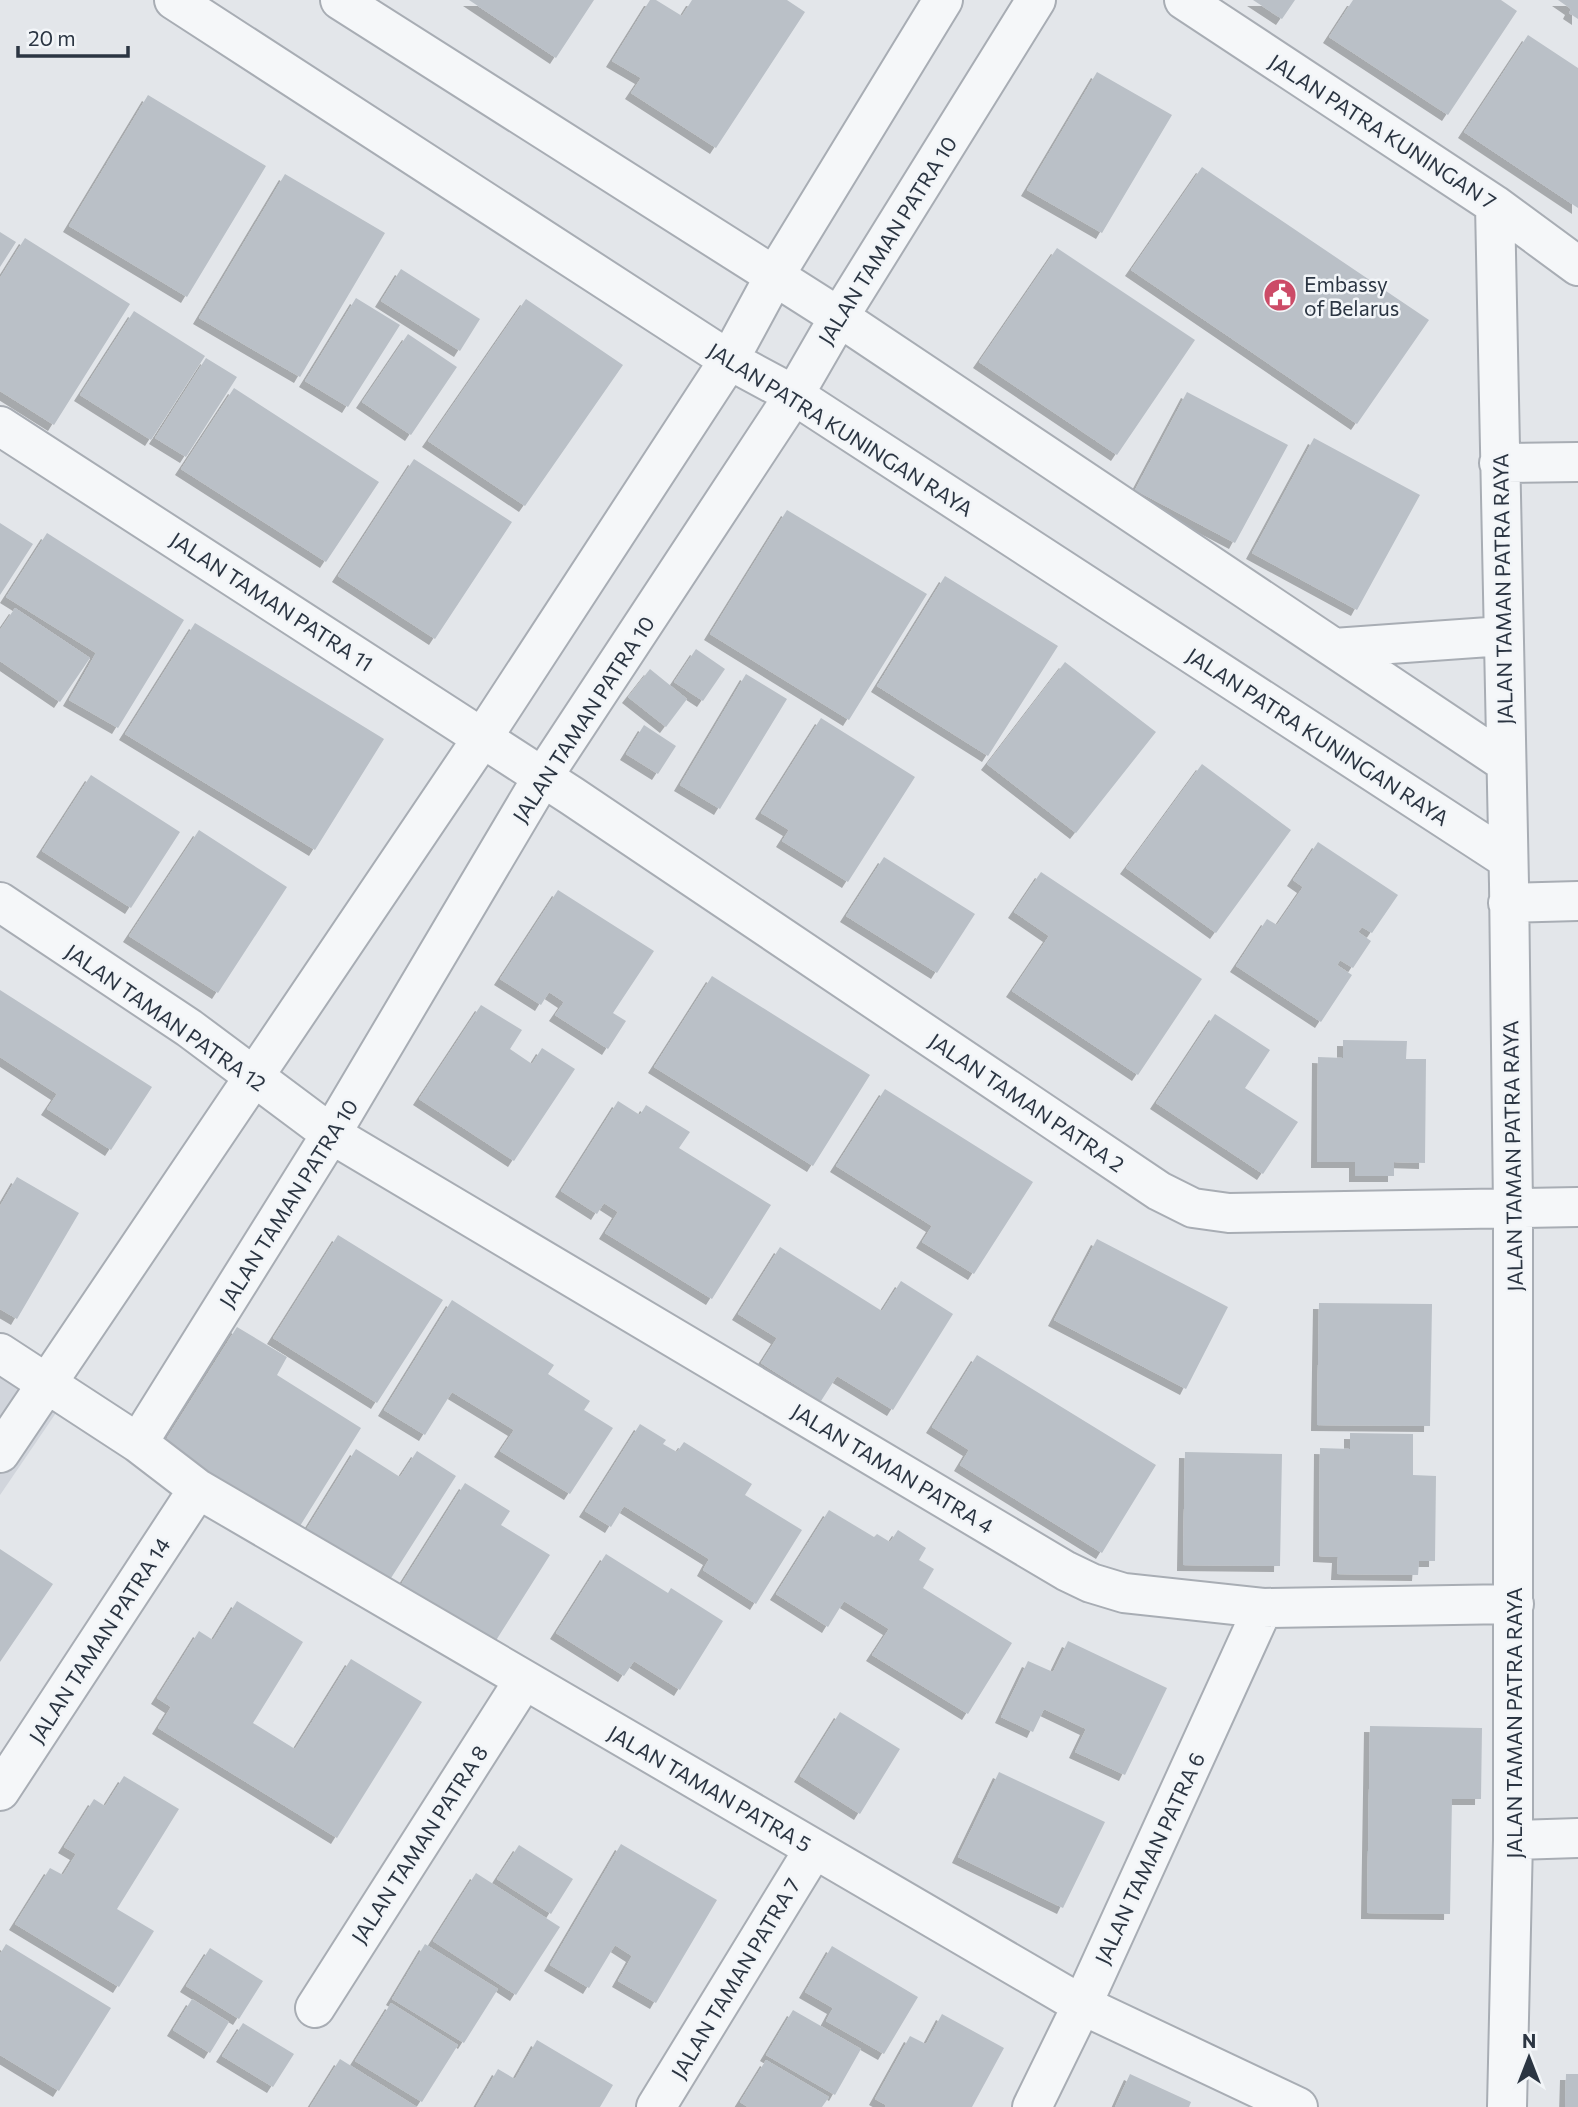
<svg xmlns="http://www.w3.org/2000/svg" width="1578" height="2107" viewBox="0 0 1578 2107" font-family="Commissioner,sans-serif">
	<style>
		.built { fill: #d1d5dc }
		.building { fill: #bac0c7; filter: url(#shadow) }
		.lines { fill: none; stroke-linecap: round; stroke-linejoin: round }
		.minor-casing { stroke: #a8adb4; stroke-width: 42 }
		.minor { stroke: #f5f7f9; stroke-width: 38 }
		.labels { text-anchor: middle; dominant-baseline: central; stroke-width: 5; stroke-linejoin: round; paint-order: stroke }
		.street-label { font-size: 21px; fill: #2b3542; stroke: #f2f5f8 }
		.poi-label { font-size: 21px; fill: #2b3542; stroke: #f2f5f8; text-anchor: start }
	</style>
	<defs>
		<filter id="shadow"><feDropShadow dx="-6" dy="6" stdDeviation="0" flood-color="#0004"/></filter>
	</defs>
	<rect width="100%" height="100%" fill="#e3e6ea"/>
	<path class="built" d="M0 1371 58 1410 0 1495Z"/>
	<path class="building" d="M469 0H594L556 58Z
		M650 0H656L682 16 692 0H787L805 12 716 148 631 93 641 78 612 61Z
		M1253 0H1295L1282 19Z
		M1353 0H1501L1517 11 1448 115 1329 37Z
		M1558 0H1578V19L1569 13 1571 9Z
		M1528 35 1578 68V208L1464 132Z
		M1097 72 1172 115 1102 233 1027 190Z
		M148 95 266 166 187 297 69 226Z
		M1202 167 1429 320 1357 424 1131 270Z
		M285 174 385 233 300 377 199 318Z
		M0 232 16 242 0 267Z
		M25 238 130 304 54 425 0 391V278Z
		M1057 248 1195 340 1117 455 979 362Z
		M401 269 480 319 460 351 381 301Z
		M356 298 400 325 348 407 305 381Z
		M526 299 623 365 525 506 428 441Z
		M134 311 205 356 151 440 80 395Z
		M408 334 457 367 411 435 362 402Z
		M206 358 237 377 186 457 155 438Z
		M234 388 379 482 326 562 181 469Z
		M1187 392 1288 445 1235 543 1135 490Z
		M1314 438 1420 495 1357 610 1252 553Z
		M414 459 512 522 435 639 338 576Z
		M787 510 927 594 849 720 710 634Z
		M0 523 33 544 0 595Z
		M47 533 184 620 118 728 69 700 96 653 6 597Z
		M945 576 1058 646 988 756 877 686Z
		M15 608 90 658 60 702 0 661V630Z
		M195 623 384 739 315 850 125 734Z
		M696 649 725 669 703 701 674 682Z
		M1065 662 1156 732 1076 833 987 764Z
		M650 669 687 699 666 727 628 697Z
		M746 674 787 699 720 809 680 785Z
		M821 718 915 777 848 882 782 841 789 830 761 813Z
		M644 725 676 746 658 774 626 754Z
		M1202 764 1291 830 1216 933 1126 868Z
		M91 775 180 832 131 908 42 851Z
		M199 830 287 887 218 993 129 936Z
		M1318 842 1398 895 1372 933 1362 927 1358 932 1371 941 1353 968 1340 960 1337 965 1352 975 1321 1022 1236 966 1267 919 1277 925 1303 887 1293 880Z
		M884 857 975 914 937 973 846 916Z
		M1041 872 1202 979 1138 1075 1012 991 1049 936 1014 912Z
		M558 890 654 951 613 1013 626 1021 608 1049 555 1015 564 1002 549 992 541 1005 500 979Z
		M712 976 870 1075 813 1166 654 1067Z
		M0 990 152 1087 111 1150 47 1109 57 1094 0 1057Z
		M481 1005 522 1030 510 1049 532 1064 542 1048 575 1069 514 1161 419 1099Z
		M1215 1014 1270 1050 1245 1088 1298 1122 1263 1174 1156 1103Z
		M1343 1040 1407 1041 1406 1059H1426L1425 1163 1394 1162V1176H1355V1162H1317L1318 1057 1343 1058Z
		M885 1089 1033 1182 974 1274 922 1242 932 1226 836 1166Z
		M618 1101 640 1115 646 1105 690 1132 679 1148 771 1205 712 1299 605 1233 618 1212 604 1203 597 1214 561 1191Z
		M17 1177 79 1213 17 1319 0 1309V1206Z
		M338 1235 443 1300 377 1403 273 1338Z
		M1097 1239 1228 1307 1186 1389 1054 1320Z
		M780 1247 882 1311 901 1281 953 1314 893 1410 837 1376 821 1401 761 1363 777 1338 738 1314Z
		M452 1300 554 1365 548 1374 590 1401 584 1410 613 1428 570 1494 500 1451 514 1430 452 1392 425 1435 384 1410Z
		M1319 1303 1432 1304 1430 1426 1317 1425Z
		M237 1327 287 1357 277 1375 361 1428 300 1526 283 1514 273 1530 160 1449Z
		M977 1355 1156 1465 1102 1553 960 1465 969 1450 932 1427Z
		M640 1424 666 1440 663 1444 677 1452 684 1442 752 1484 745 1495 802 1530 756 1604 703 1570 709 1559 624 1506 611 1527 585 1511Z
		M1350 1433 1413 1434V1475L1436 1476 1435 1561H1419L1418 1575 1337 1574 1338 1557 1319 1556 1320 1448 1350 1449Z
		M356 1449 400 1477 417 1451 456 1476 384 1589 301 1538Z
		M1185 1452 1282 1454 1280 1566 1183 1565Z
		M465 1483 510 1511 501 1525 550 1555 488 1653 395 1594Z
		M829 1510 874 1537 877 1534 890 1542 898 1530 926 1548 919 1560 934 1569 923 1588 1012 1643 968 1714 872 1655 889 1629 844 1601 828 1627 776 1594Z
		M0 1549 53 1584 0 1662Z
		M606 1554 668 1593 671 1588 723 1621 680 1690 634 1661 624 1676 556 1633Z
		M237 1601 303 1642 253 1723 295 1749 351 1659 422 1702 337 1838 158 1728 171 1707 157 1698 199 1631 213 1640Z
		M1068 1641 1167 1688 1125 1775 1075 1752 1086 1729 1044 1709 1033 1732 1001 1717 1028 1661 1053 1672Z
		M840 1712 900 1749 860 1814 800 1776Z
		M1370 1726 1482 1728 1481 1799H1452L1450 1914 1367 1913Z
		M999 1772 1105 1822 1063 1908 958 1857Z
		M124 1776 179 1809 117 1909 154 1931 119 1987 15 1924 50 1868 63 1875 76 1854 64 1847 94 1799 105 1806Z
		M621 1844 717 1900 656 2003 618 1981 632 1956 615 1945 589 1988 550 1965Z
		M519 1845 573 1879 551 1914 497 1879Z
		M476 1873 560 1927 516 1995 433 1941Z
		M6 1944 111 2008 59 2091 0 2055V1954Z
		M425 1944 498 1989 464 2043 392 1999Z
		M832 1946 918 1997 884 2054 826 2021 833 2008 805 1992Z
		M210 1948 263 1981 239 2019 186 1986Z
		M192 1999 229 2022 210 2053 173 2030Z
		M391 2003 458 2045 422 2102 355 2061Z
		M793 2010 861 2049 835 2095 766 2055Z
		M942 2014 1004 2048 972 2107H885L886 2105 875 2099 910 2036 926 2044Z
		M243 2023 294 2054 273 2087 222 2056Z
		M537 2040 613 2085 600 2107H476L498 2069 515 2079Z
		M340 2059 417 2107H310Z
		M766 2060 829 2097 822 2107H748L740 2102Z
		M1130 2074 1191 2102 1189 2107H1115Z
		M1566 2074H1578V2107H1565Z"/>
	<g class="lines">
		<defs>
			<path id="minor" d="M174 0 729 360 794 395 1507 859
				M340 0 839 317 1506 763
				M1184 0 1495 205 1578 266
				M1495 205 1509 884 1513 1207V1840L1507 2107
				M0 426 572 796 1159 1191 1193 1208 1229 1213 1578 1207
				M1499 463 1578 462
				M1334 648 1503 636
				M0 902 189 1028 331 1134 1066 1571 1091 1583 1124 1593 1263 1608 1514 1604
				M1508 903 1578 901
				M0 1353 138 1443 198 1489 1082 2005 1298 2107
				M138 1443 331 1134 542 778 794 395 839 317 1036 0
				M0 1453 483 737 729 360 775 275 943 0
				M0 1791 198 1489
				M1513 1840 1578 1838
				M315 2008 524 1680
				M656 2107 814 1849
				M1032 2107 1082 2005 1263 1608"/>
		</defs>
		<use href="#minor" class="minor-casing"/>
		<use href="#minor" class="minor"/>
	</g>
	<defs>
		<symbol id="civic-disc" viewBox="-11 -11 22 22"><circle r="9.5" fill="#cc4b67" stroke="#f2f5f8"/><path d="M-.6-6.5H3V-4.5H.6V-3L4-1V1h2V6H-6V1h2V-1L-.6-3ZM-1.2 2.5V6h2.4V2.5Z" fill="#fff"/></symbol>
	</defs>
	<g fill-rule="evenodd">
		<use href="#civic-disc" x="1261" y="276" width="38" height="38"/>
	</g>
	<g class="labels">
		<g class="street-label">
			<text transform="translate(1383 131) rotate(33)">JALAN PATRA KUNINGAN 7</text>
			<text transform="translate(887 240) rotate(-58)">JALAN TAMAN PATRA 10</text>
			<text transform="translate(841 429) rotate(32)">JALAN PATRA KUNINGAN RAYA</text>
			<text transform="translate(1502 589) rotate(-91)">JALAN TAMAN PATRA RAYA</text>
			<text transform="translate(272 601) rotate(33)">JALAN TAMAN PATRA 11</text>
			<text transform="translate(583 719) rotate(-57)">JALAN TAMAN PATRA 10</text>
			<text transform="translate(1318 736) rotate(33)">JALAN PATRA KUNINGAN RAYA</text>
			<text transform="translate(166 1017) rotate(35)">JALAN TAMAN PATRA 12</text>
			<text transform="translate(1027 1102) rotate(34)">JALAN TAMAN PATRA 2</text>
			<text transform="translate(1512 1156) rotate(-91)">JALAN TAMAN PATRA RAYA</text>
			<text transform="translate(288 1203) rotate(-58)">JALAN TAMAN PATRA 10</text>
			<text transform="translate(893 1468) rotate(31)">JALAN TAMAN PATRA 4</text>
			<text transform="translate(99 1640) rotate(-57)">JALAN TAMAN PATRA 14</text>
			<text transform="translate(1513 1723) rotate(-90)">JALAN TAMAN PATRA RAYA</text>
			<text transform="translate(710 1788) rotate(30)">JALAN TAMAN PATRA 5</text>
			<text transform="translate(419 1844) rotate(-57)">JALAN TAMAN PATRA 8</text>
			<text transform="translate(1149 1858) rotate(-65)">JALAN TAMAN PATRA 6</text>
			<text transform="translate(735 1978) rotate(-59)">JALAN TAMAN PATRA 7</text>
		</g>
		<g class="poi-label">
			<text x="1304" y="283">Embassy<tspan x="1304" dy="24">of Belarus</tspan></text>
		</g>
	</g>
	<g transform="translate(1529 2058)" stroke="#f2f5f8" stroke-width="5" paint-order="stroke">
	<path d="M0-5L12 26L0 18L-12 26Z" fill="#2b3542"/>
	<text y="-10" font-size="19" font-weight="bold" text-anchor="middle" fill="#2b3542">N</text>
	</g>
	<path d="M18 46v10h110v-10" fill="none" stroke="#2b3542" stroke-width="3.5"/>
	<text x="28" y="46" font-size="21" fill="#2b3542" stroke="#f2f5f8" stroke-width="5" paint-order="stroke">20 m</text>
</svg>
